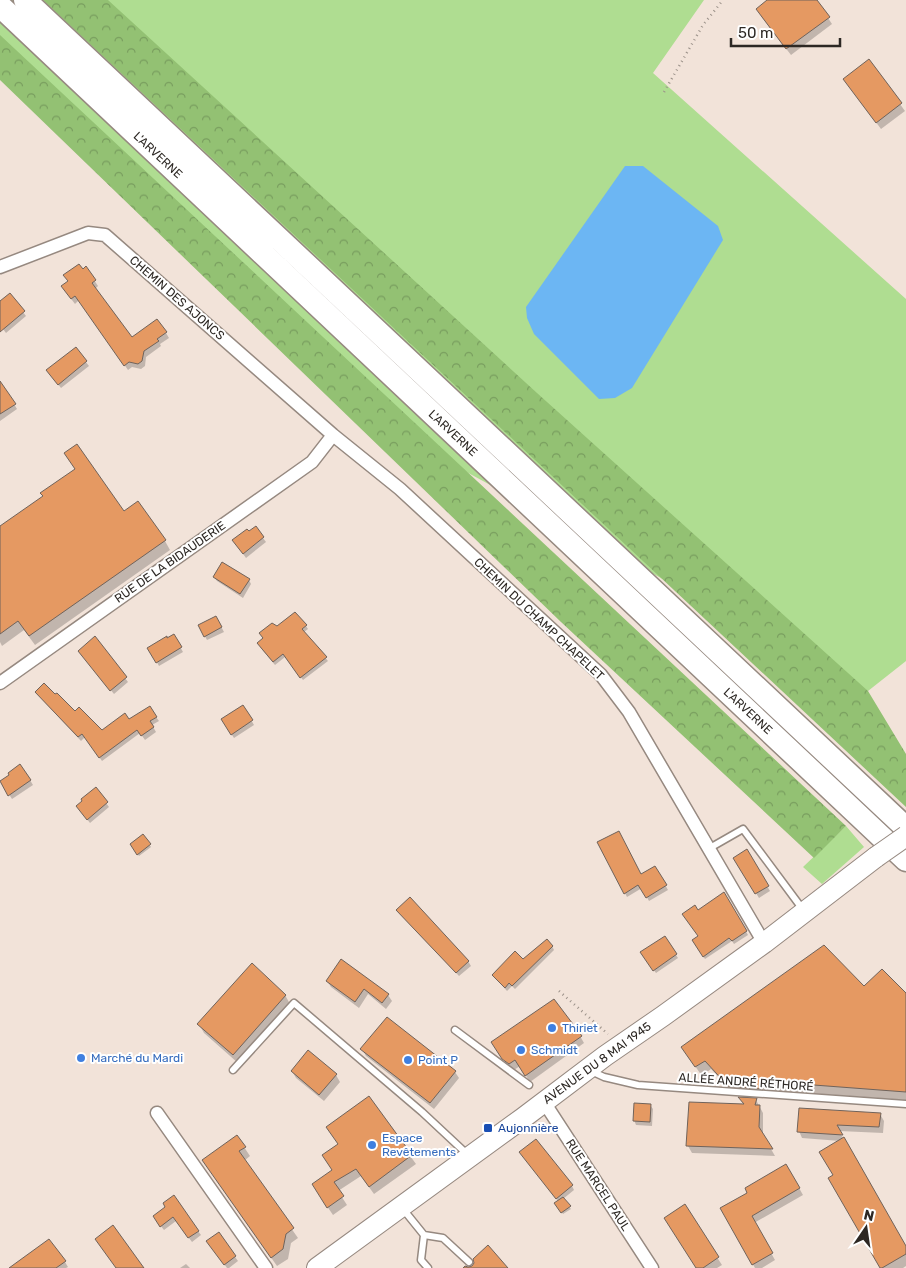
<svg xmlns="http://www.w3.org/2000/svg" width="906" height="1268" viewBox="0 0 906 1268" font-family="Rubik,sans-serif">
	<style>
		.green { fill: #afdd91 }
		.forest { fill: url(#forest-crowns) }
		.water { fill: #6cb6f3 }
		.shadow { fill: #0003 }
		.building { fill: #e59962; stroke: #70635b }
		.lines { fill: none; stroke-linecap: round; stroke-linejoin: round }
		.lane-casing { stroke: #968980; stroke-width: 9 }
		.street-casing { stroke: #968980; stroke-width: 15 }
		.primary-casing { stroke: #968980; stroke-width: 22 }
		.highway-casing { stroke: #968980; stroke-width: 25 }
		.path { stroke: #9c928a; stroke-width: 2.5; stroke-dasharray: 1 4; stroke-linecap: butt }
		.lane { stroke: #fff; stroke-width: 6 }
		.street { stroke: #fff; stroke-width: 12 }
		.primary { stroke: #fff; stroke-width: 20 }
		.highway { stroke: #fff; stroke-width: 22 }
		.primary-bridge-casing { stroke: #968980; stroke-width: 22; stroke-linecap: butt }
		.primary-bridge { stroke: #fff; stroke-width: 20 }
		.shop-dot { fill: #3f7fe0; stroke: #fff; stroke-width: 2 }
		.transit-dot { fill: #1a4fb4; stroke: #fff; stroke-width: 2 }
		.labels { text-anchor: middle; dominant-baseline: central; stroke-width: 4; stroke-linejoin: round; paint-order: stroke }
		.street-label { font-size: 12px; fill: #2d2824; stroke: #fff }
		.shop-label { font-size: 12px; fill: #366cbe; stroke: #fff; text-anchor: start }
		.transit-label { font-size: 12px; fill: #164399; stroke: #fff; text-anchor: start }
	</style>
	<defs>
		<pattern id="forest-crowns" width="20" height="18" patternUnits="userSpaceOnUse" patternTransform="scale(1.25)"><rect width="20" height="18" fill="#93c173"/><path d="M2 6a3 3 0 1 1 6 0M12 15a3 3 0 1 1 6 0" fill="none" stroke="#789d5e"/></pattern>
	</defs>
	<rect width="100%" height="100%" fill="#f2e3d9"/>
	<path class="green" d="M0 0H704L653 73 906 299V661L868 691 362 415 0 77Z
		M846 826 864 847 822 884 803 867Z"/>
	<path class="forest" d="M43 0H108L537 393 868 691 906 754V807Z
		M0 35 846 826 814 858 561 622 0 80Z"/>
	<path class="water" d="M625 166H643L718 226 723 240 632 388 615 398 599 399 534 334 527 318 526 307Z"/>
	<path class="shadow" d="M769 0H816L832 24 791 55 761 16Z
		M869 61 905 111 881 129 849 86Z
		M86 268 98 286 95 289 131 339 166 333 169 338 160 344 161 346 146 357 145 366 141 369 132 367 128 370 79 300 75 304 66 292Z
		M10 295 26 316 6 333 0 325V302Z
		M75 348 89 366 61 388 50 374Z
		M0 393 14 404 17 409 0 421Z
		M66 454 123 513 165 541 170 550 35 645 24 630 2 646 0 642V528L44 497 76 470Z
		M263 538 266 542 246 558 236 544Z
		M214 577 249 580 251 584 243 598 217 581Z
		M216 617 224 632 207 640 199 625Z
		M306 626 308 629 304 632 328 661 303 680 285 657 275 665 260 647 277 628Z
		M174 636 183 652 159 666 149 648Z
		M82 655 117 667 128 682 114 694Z
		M39 696 75 713 102 732 129 720 156 717 159 721 152 725 156 732 145 740 140 733 102 761 85 737 81 741Z
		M243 706 254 725 234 738 222 720Z
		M11 776 30 780 33 785 12 799 1 782Z
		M96 789 109 807 90 823 80 810 83 801Z
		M143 836 151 847 139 856 131 844Z
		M599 843 640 876 655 867 668 890 649 901 642 888 627 897Z
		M746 851 770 891 759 898 735 858Z
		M724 894 748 935 734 944 732 941 705 959 693 941 699 937 698 912Z
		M400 914 468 961 471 966 459 976Z
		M664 937 678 958 656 973 643 956Z
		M552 946 554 950 515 989 512 986 507 991 493 975Z
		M341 961 388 995 392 1001 386 1009 368 994 359 1008 331 987 327 981Z
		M864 988 906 995V1100L766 1090 764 1097 735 1095 711 1069 702 1076 688 1056Z
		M285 995 290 1004 238 1063 204 1033 199 1024Z
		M580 1036 584 1043 530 1082 520 1066 514 1070 508 1066 497 1050Z
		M362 1049 455 1072 459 1078 434 1109 366 1056Z
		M292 1071 336 1075 340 1082 324 1101 296 1078Z
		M368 1098 416 1164 374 1194 361 1176 338 1191 347 1205 333 1215 318 1193 333 1171 339 1145 327 1128Z
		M740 1099 756 1100 763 1113V1135L775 1156 692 1153 688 1146 744 1105Z
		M650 1105 653 1109 652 1126 636 1125 634 1120Z
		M880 1114 884 1121 883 1133 839 1131 906 1248V1266L903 1268H881L835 1175 840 1141 802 1138 799 1131Z
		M244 1147 250 1156 244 1161 298 1238 291 1243 288 1259 277 1266 209 1169Z
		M523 1156 572 1186 574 1190 563 1199 571 1209 563 1214 556 1204 559 1202Z
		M786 1165 803 1195 754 1223 775 1260 762 1268H755L721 1208 749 1193Z
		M684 1206 722 1265 717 1268H697Z
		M167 1208 198 1231 201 1235 192 1242 176 1221 164 1230 156 1220Z
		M219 1234 238 1261 229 1268H227L211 1246Z
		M65 1262 68 1267 66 1268H11Z
		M186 1264 190 1268H180Z"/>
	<path class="building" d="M767 0H817L830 17 786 49 756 9Z
		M869 59 902 103 876 123 843 79Z
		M79 264 83 269 86 266 96 280 92 283 132 337 157 319 167 332 157 339 159 341 144 351 142 361 138 364 129 362 124 366 75 296 71 299 61 286 68 281 63 275Z
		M10 293 25 311 0 332V301Z
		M76 347 87 361 58 385 46 370Z
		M0 381 16 404 0 414Z
		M77 444 124 511 138 501 166 540 29 636 18 621 0 634V526L43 496 40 493 75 469 64 453Z
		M256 526 264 537 243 554 232 540 247 529 249 531Z
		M222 562 250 579 240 594 213 577Z
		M295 612 307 625 302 629 327 657 300 678 283 654 273 662 257 643 263 638 259 633 272 623 277 626Z
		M216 616 222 627 204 637 198 625Z
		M174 634 182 647 156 663 147 648 167 636V638Z
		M95 636 127 677 110 691 78 651Z
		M44 683 55 694 57 693 75 711 79 707 102 730 125 713 129 719 150 706 157 717 150 721 154 727 141 736 137 730 99 758 82 734 78 737 35 692Z
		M243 705 253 720 231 735 221 719Z
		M20 764 31 780 8 796 0 781 9 775 8 773Z
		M96 787 108 802 87 820 76 806 82 801 81 799Z
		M619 831 641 874 655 866 667 885 646 898 638 885 624 894 597 842Z
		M143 834 151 844 137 855 130 844Z
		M747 849 769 886 755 894 733 858Z
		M724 892 747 931 732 941 729 938 703 957 692 940 698 936 682 914 695 905 698 910Z
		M410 897 469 961 456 973 396 910Z
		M665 936 677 954 653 971 640 952Z
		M547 939 553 946 512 986 509 983 505 988 492 975 515 951 523 959Z
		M824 945 864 986 882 969 906 993V1092L761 1081 759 1089 728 1086 705 1061 695 1067 681 1047Z
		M341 959 389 994 382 1003 364 989 355 1002 326 981Z
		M252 963 286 995 233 1055 197 1024Z
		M554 999 582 1036 525 1076 515 1060 509 1064 502 1059 491 1042Z
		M387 1017 456 1071 430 1103 360 1049Z
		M308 1050 337 1074 319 1095 291 1071Z
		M369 1096 412 1155 369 1187 356 1169 334 1182 344 1196 327 1208 312 1184 332 1170 322 1155 338 1144 326 1127Z
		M738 1097 757 1098 755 1105H760L759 1127 773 1149 686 1146 689 1102 744 1104Z
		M634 1103 651 1104 650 1122 633 1121Z
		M799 1108 881 1113 879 1127 837 1125 843 1135 797 1132Z
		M237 1135 246 1147 239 1151 294 1228 286 1234 283 1249 271 1258 202 1160Z
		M844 1137 906 1246V1254L882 1268H880L828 1178 833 1175 819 1152Z
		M536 1139 573 1185 556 1199 519 1152Z
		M786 1164 800 1188 752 1216 773 1253 752 1265 720 1208 747 1193 745 1188Z
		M174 1195 199 1231 188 1238 173 1217 160 1227 153 1216 165 1207 163 1203Z
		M563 1197 571 1206 561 1213 554 1203Z
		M685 1204 719 1257 703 1268H696L664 1218Z
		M113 1225 144 1268H116L95 1239Z
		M219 1232 236 1256 224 1265 206 1241Z
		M49 1239 66 1261 56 1268H9Z
		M488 1245 508 1268H463L465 1266 468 1267 472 1266 474 1263 473 1259Z"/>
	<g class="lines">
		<defs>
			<path id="lane" d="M708 849 743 829 804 911
				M455 1030 529 1085
				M233 1070 294 1003 422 1112 467 1154
				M591 1071 604 1077 638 1085 906 1104
				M403 1209 424 1235 443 1238 469 1262
				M424 1235 421 1260 428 1268"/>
			<path id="street" d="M0 267 88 233 105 235 333 435 400 489 601 675 629 712 764 943
				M0 683 312 462 333 435
				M544 1102 652 1268
				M157 1113 266 1268"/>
			<path id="primary" d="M317 1268 523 1118 605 1056 663 1016 764 943 876 857"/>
			<path id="highway" d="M25 0 906 828
				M0 6 906 860"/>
		</defs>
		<use href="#lane" class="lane-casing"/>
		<use href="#street" class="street-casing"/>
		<use href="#primary" class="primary-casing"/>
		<use href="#highway" class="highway-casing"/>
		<path class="path" d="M664 92 703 25 723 0
			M559 991 608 1034"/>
		<use href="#lane" class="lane"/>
		<use href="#street" class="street"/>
		<use href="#primary" class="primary"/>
		<use href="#highway" class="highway"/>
		<defs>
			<path id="primary-bridge" d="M876 857 906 836"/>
		</defs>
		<use href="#primary-bridge" class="primary-bridge-casing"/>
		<use href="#primary-bridge" class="primary-bridge"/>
	</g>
	<g class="shop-dot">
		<circle cx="552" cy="1028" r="5"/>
		<circle cx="521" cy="1050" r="5"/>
		<circle cx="81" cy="1058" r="5"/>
		<circle cx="408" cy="1060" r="5"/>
		<circle cx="372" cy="1145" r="5"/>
	</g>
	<rect class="transit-dot" x="483" y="1123" width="10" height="10" rx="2.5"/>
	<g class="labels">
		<g class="street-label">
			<text transform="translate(158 155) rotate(43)">L'ARVERNE</text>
			<text transform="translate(177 298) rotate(41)">CHEMIN DES AJONCS</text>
			<text transform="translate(453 433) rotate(43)">L'ARVERNE</text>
			<text transform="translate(170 562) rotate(-35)">RUE DE LA BIDAUDERIE</text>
			<text transform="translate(539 619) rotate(43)">CHEMIN DU CHAMP CHAPELET</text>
			<text transform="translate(748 711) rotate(43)">L'ARVERNE</text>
			<text transform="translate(597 1063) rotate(-36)">AVENUE DU 8 MAI 1945</text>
			<text transform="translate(746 1082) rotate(4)">ALLÉE ANDRÉ RÉTHORÉ</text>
			<text transform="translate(598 1185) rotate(57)">RUE MARCEL PAUL</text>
		</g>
		<g class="shop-label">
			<text x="562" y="1028">Thiriet</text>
			<text x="531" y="1050">Schmidt</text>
			<text x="91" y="1058">Marché du Mardi</text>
			<text x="418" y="1060">Point P</text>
			<text x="382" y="1138">Espace<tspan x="382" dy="14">Revêtements</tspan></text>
		</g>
		<g class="transit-label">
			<text x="498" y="1128">Aujonnière</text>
		</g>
	</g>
	<g transform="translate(866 1228) rotate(13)" stroke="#ffffff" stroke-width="4" paint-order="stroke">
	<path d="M0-4L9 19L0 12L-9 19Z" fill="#2d2824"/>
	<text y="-8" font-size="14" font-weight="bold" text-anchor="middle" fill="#2d2824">N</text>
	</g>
	<path d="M731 38v8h109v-8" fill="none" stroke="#2d2824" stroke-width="2.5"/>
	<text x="738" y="38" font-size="15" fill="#2d2824" stroke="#ffffff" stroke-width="4" paint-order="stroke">50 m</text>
</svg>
